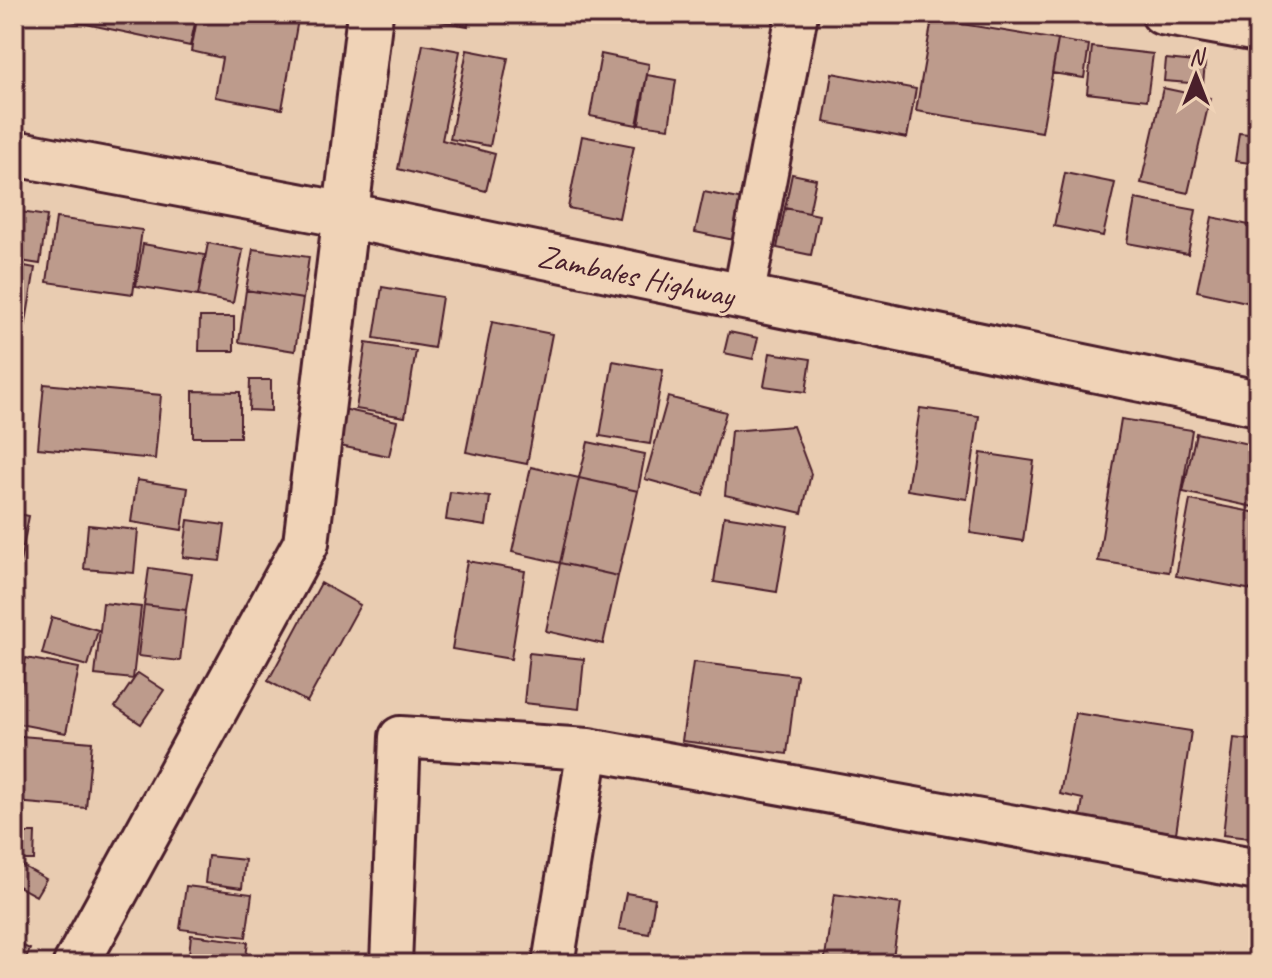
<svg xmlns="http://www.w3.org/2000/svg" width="1272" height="978" viewBox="0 0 1272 978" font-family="Caveat,sans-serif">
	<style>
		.building { fill: #bd9b8c; stroke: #4a1f2b; stroke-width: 2 }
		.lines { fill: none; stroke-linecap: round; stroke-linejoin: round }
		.street-casing { stroke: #4a1f2b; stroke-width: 46 }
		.secondary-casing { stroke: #4a1f2b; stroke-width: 50 }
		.primary-casing { stroke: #4a1f2b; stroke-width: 50 }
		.street { stroke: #f0d3b7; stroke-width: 40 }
		.secondary { stroke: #f0d3b7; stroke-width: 44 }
		.primary { stroke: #f0d3b7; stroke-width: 44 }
		.labels { text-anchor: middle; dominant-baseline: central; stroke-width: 6; stroke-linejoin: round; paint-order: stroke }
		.street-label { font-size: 32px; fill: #4a1f2b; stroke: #f0d3b7 }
	</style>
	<rect width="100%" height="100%" fill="#e9ccb1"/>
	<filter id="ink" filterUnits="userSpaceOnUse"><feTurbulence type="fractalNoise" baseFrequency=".0125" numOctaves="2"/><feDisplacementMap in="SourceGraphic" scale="16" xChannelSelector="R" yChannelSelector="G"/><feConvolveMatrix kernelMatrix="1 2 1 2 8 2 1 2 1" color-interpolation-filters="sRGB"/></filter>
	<g filter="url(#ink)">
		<path class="building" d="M39 14H197L190 46Z
			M198 14H299L282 109 215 97 222 58 191 51Z
			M402 14H470L468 26Z
			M497 14H526L525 18Z
			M577 14H634L632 23Z
			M932 19 1058 40 1042 132 916 111Z
			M1058 40 1089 45 1084 78 1052 73Z
			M423 44 460 51 442 140 495 154 486 191 398 169Z
			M1092 47 1153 54 1147 100 1087 93Z
			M467 50 508 58 490 146 450 139Z
			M601 54 649 64 637 125 590 116Z
			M1166 59 1205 63 1203 84 1164 81Z
			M832 73 916 89 907 138 824 122Z
			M647 75 676 80 669 128 639 124Z
			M1163 88 1210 98 1188 193 1141 183Z
			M1239 133 1258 135V164L1235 161Z
			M582 136 634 146 619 218 568 208Z
			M1065 173 1115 183 1103 236 1054 226Z
			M792 174 816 179 809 213 785 208Z
			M704 192 743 200 734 240 695 232Z
			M1135 199 1196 210 1188 254 1127 243Z
			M785 208 819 215 811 255 777 248Z
			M14 211 47 216 40 264 14 260Z
			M1212 217 1258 227 1255 304 1197 291Z
			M56 218 142 230 133 294 47 282Z
			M208 243 243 250 233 303 198 296Z
			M143 244 205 255 198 296 136 286Z
			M253 249 309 257 303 299 246 290Z
			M14 264 35 268 24 334 14 332Z
			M382 287 442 297 434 348 374 338Z
			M246 290 303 299 295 351 239 342Z
			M200 317H234V351H199Z
			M492 322 552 334 527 464 466 452Z
			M729 332 758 338 753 359 724 353Z
			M366 343 416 351 405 417 356 409Z
			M770 353 811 359 806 392 764 386Z
			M613 361 663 370 650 444 600 436Z
			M250 380H271V411L249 410Z
			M44 384 161 395 155 459 38 448Z
			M193 391 240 392V437H193Z
			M668 397 726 412 703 495 645 479Z
			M920 408 979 416 967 499 907 490Z
			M343 409 397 421 389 456 335 445Z
			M1121 419 1192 430 1169 572 1098 561Z
			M793 426 811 474 802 513 725 495 731 431Z
			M1196 433 1258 446V508L1183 492Z
			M588 442 645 454 638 491 579 478Z
			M981 453 1034 461 1023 541 970 533Z
			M531 467 579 478 560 563 512 552Z
			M579 478 638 491 618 576 560 563Z
			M137 480 188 488 182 530 131 522Z
			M450 492 490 497 486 526 446 520Z
			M1190 500 1258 513V591L1176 576Z
			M14 513 29 516 14 594Z
			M724 516 788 526 777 592 714 582Z
			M188 520 225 525 220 561 183 557Z
			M88 525 138 530 134 573 84 569Z
			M467 561 525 571 511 659 452 649Z
			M560 563 618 576 603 644 546 631Z
			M149 568 192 574 186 610 144 605Z
			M321 583 360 605 307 702 268 681Z
			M103 603 141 607 133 679 95 675Z
			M144 605 186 610 180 661 138 656Z
			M52 617 98 630 88 666 42 654Z
			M529 653 584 659 579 709 524 703Z
			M26 658 79 668 66 733 14 723Z
			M693 662 797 675 787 754 682 741Z
			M138 673 164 690 141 724 115 707Z
			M1075 713 1191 731 1176 833 1080 817 1083 799 1060 794Z
			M1255 715H1258V839L1223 835 1234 738 1252 740Z
			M21 736 92 742 86 808 15 802Z
			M14 833H35L34 860H14Z
			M208 856 245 860 242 888 205 883Z
			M14 861 46 879 36 896 14 884Z
			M186 886 252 894 246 937 180 929Z
			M626 893 655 898 649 934 619 929Z
			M834 894 901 904 892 964H824Z
			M191 935 248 942 245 964H188Z
			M14 942 30 949 24 964H14Z"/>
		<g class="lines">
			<defs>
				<path id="street" d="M1162 14 1258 31
					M743 298 797 14
					M391 964 400 737 588 749 1258 870
					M553 964 588 749"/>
				<path id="secondary" d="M76 964 306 543 370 14"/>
				<path id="primary" d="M14 153 346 215 1258 403"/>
			</defs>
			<use href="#street" class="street-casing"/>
			<use href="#secondary" class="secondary-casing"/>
			<use href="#primary" class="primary-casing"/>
			<use href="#street" class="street"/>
			<use href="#secondary" class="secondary"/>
			<use href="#primary" class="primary"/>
		</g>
	</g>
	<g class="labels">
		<g class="street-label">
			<text transform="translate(636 276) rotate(12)">Zambales Highway</text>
		</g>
	</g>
	<rect width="1272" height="978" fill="none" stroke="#f0d3b7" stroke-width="48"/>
	<rect x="24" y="24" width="1224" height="930" fill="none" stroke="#4a1f2b" stroke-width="3" filter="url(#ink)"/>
	<g transform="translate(1196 76)" stroke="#f0d3b7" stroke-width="6" paint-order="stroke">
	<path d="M0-6L14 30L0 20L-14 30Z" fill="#4a1f2b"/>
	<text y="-12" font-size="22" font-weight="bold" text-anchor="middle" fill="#4a1f2b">N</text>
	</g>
</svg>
